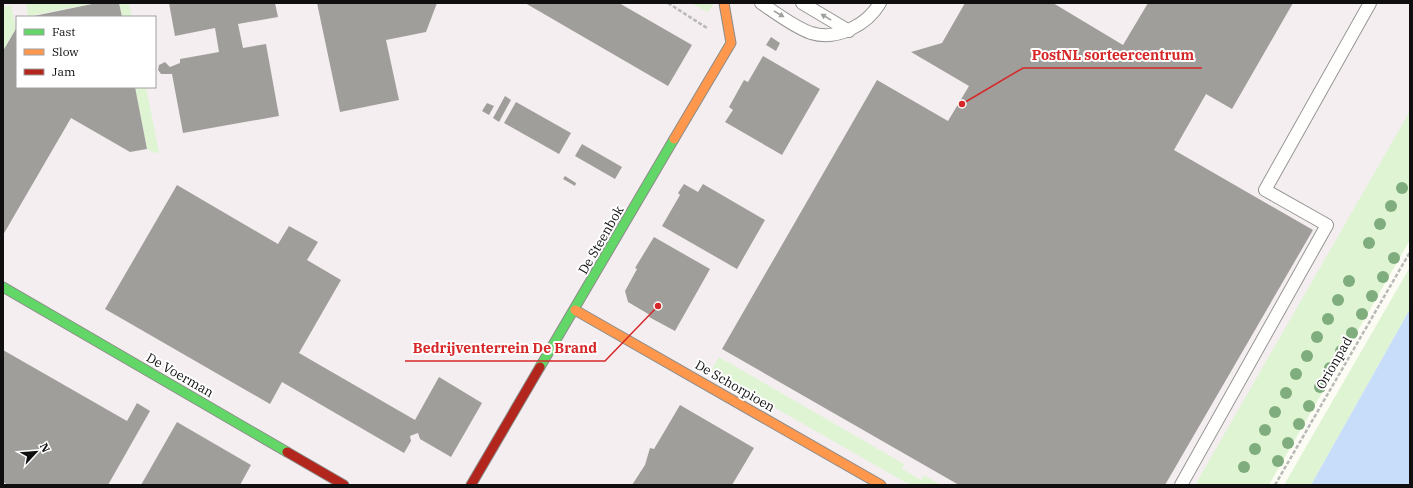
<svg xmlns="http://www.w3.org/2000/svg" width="1413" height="488" viewBox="0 0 1413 488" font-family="'IBM Plex Serif',serif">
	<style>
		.industrial { fill: #f4eef1; fill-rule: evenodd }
		.green { fill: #dff4d3 }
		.water { fill: #c8ddf9 }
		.building { fill: #a09e9a }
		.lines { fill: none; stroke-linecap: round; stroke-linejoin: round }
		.lane-casing { stroke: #969693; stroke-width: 14 }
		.fast-casing { stroke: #8c8c89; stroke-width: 11 }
		.slow-casing { stroke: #8c8c89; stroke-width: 11 }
		.jam-casing { stroke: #8c8c89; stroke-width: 11 }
		.path { stroke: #b9b9b8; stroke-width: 2.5; stroke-dasharray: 4 2; stroke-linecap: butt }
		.lane { stroke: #fffffe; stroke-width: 12 }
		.fast { stroke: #63d668; stroke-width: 9 }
		.slow { stroke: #ff974d; stroke-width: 9 }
		.jam { stroke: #b3261e; stroke-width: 9 }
		.tree { fill: #7fad7d }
		.oneway { fill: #9f9f9e }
		.labels { text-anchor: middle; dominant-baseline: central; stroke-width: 4; stroke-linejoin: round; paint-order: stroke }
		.street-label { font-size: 13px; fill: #0f0f0f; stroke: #fff }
		.leader { fill: none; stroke: #d62828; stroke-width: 1.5 }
		.callout-dot { fill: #d62828; stroke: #fff; stroke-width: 1.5 }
		.callout-label { font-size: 14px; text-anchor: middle; font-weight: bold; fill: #d62828; stroke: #fff; stroke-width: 4; stroke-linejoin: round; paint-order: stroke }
	</style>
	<rect width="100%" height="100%" fill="#fcfcf5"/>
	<path class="industrial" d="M3 3H1410V127L1215 485H3ZM17 17H155V87H17Z"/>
	<path class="green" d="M26 3H97L28 16Z
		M119 3H129L132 17H122Z
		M691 3H712L713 6 707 12Z
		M11 5 16 28 3 51V7Z
		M135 87H146L159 152 155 153 147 149Z
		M1410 111V240L1269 485H1195Z
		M1410 267V309L1311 485H1284Z
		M719 357 904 464 902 469 921 480 924 475 941 485H910L711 371Z"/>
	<path class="water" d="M1410 309V485H1311Z"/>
	<path class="building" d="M97 3H119L122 17H29Z
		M169 3H275L278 17 238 24 243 48 266 44 279 116 183 133 172 74H161L158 70 159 65 165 62 170 67 180 63V59L219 52 215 28 175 36Z
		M317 3H437L426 32 386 40 399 100 340 112Z
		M525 3H619L692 45 668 86Z
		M965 3H1053L1123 45 1148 3H1293L1232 109 1206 94 1174 150 1313 230 1165 485H959L722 349 877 80 948 121 969 86 911 52 942 43Z
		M17 27V87H135L147 149 130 152 71 118 3 235V51Z
		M771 37 780 43 776 51 766 45Z
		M763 56 820 89 782 155 725 122 733 110 729 107 744 80 748 82Z
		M505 96 511 100 499 122 493 118Z
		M516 102 571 133 559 154 504 123Z
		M487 103 494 106 489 115 482 111Z
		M582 144 622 167 615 179 575 156Z
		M565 176 576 183 575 186 563 179Z
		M684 184 698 192 703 184 765 220 737 269 662 226 680 195 678 193Z
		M177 185 278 244 289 226 318 242 307 260 341 280 299 353 415 420 439 377 482 403 451 457 420 439 418 433 410 436 411 441 404 453 282 382 270 404 105 309Z
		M654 237 710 269 675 331 649 317 650 315 628 302 625 291 637 269 635 268Z
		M3 350 127 421 137 403 150 411 108 485H8L3 482Z
		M680 405 754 448 732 485H632L645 465 650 448 654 449Z
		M177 422 251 465 240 485H141Z"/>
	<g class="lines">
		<defs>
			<path id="lane" d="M761 3C776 13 794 27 811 33 837 41 867 25 880 3
				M802 3 849 31
				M1181 485 1327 225 1265 190 1370 3"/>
			<path id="fast" d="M3 287 287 452
				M540 367 674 139"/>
			<path id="slow" d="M674 139 731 43 724 3
				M575 310 881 485"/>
			<path id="jam" d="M287 452 344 485
				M471 485 540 367"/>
		</defs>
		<use href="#lane" class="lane-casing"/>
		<use href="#fast" class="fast-casing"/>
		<use href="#slow" class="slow-casing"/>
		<use href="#jam" class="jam-casing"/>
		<path class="path" d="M668 3 707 28
			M1275 485 1410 252"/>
		<use href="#lane" class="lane"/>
		<use href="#fast" class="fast"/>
		<use href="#slow" class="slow"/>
		<use href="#jam" class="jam"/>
	</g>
	<g class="tree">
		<circle cx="1402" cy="188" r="6"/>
		<circle cx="1391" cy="206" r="6"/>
		<circle cx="1380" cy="224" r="6"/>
		<circle cx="1369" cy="243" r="6"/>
		<circle cx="1394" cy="258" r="6"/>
		<circle cx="1383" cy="277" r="6"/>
		<circle cx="1349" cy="281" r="6"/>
		<circle cx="1372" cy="296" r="6"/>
		<circle cx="1338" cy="300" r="6"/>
		<circle cx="1362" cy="314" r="6"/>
		<circle cx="1328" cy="319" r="6"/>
		<circle cx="1352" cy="333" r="6"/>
		<circle cx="1317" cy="337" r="6"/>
		<circle cx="1341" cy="351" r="6"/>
		<circle cx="1307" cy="356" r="6"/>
		<circle cx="1330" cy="368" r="6"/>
		<circle cx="1296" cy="374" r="6"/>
		<circle cx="1320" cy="387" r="6"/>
		<circle cx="1286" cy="393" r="6"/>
		<circle cx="1309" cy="406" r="6"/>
		<circle cx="1275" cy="412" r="6"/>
		<circle cx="1299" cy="424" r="6"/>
		<circle cx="1265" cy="430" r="6"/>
		<circle cx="1288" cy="443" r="6"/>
		<circle cx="1255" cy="449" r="6"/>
		<circle cx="1278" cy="461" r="6"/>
		<circle cx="1244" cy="467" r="6"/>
	</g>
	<defs><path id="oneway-solid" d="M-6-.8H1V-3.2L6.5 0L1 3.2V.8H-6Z"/></defs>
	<g class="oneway">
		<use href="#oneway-solid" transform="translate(779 14) rotate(31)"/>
		<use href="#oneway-solid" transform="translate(826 17) rotate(-149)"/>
	</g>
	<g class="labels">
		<g class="street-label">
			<text transform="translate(601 240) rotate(-60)">De Steenbok</text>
			<text transform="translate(1334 363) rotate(-60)">Orionpad</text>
			<text transform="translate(180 375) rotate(30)">De Voerman</text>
			<text transform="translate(735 386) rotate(30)">De Schorpioen</text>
		</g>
	</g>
	<path class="leader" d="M962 104L1023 68H1202M658 306L605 361H405"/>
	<g class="callout-dot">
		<circle cx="962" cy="104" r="4"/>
		<circle cx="658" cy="306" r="4"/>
	</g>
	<g class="callout-label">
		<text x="1113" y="60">PostNL sorteercentrum</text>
		<text x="505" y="353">Bedrijventerrein De Brand</text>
	</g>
	<rect width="1413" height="488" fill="none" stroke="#0f0f0f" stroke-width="8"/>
	<rect x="16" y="16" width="140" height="72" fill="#ffffff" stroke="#9f9f9f"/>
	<rect x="24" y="29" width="20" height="6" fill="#63d668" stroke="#9f9f9f"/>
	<text x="52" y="36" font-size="12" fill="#0f0f0f">Fast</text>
	<rect x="24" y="49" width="20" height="6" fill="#ff974d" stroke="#9f9f9f"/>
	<text x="52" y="56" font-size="12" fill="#0f0f0f">Slow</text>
	<rect x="24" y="69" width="20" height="6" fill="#b3261e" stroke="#9f9f9f"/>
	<text x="52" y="76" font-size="12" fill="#0f0f0f">Jam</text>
	<g transform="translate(36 452) rotate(64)" stroke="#ffffff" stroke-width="3" paint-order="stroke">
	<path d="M0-3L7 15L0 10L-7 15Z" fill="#0f0f0f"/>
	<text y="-6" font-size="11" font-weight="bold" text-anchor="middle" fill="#0f0f0f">N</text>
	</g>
</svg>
